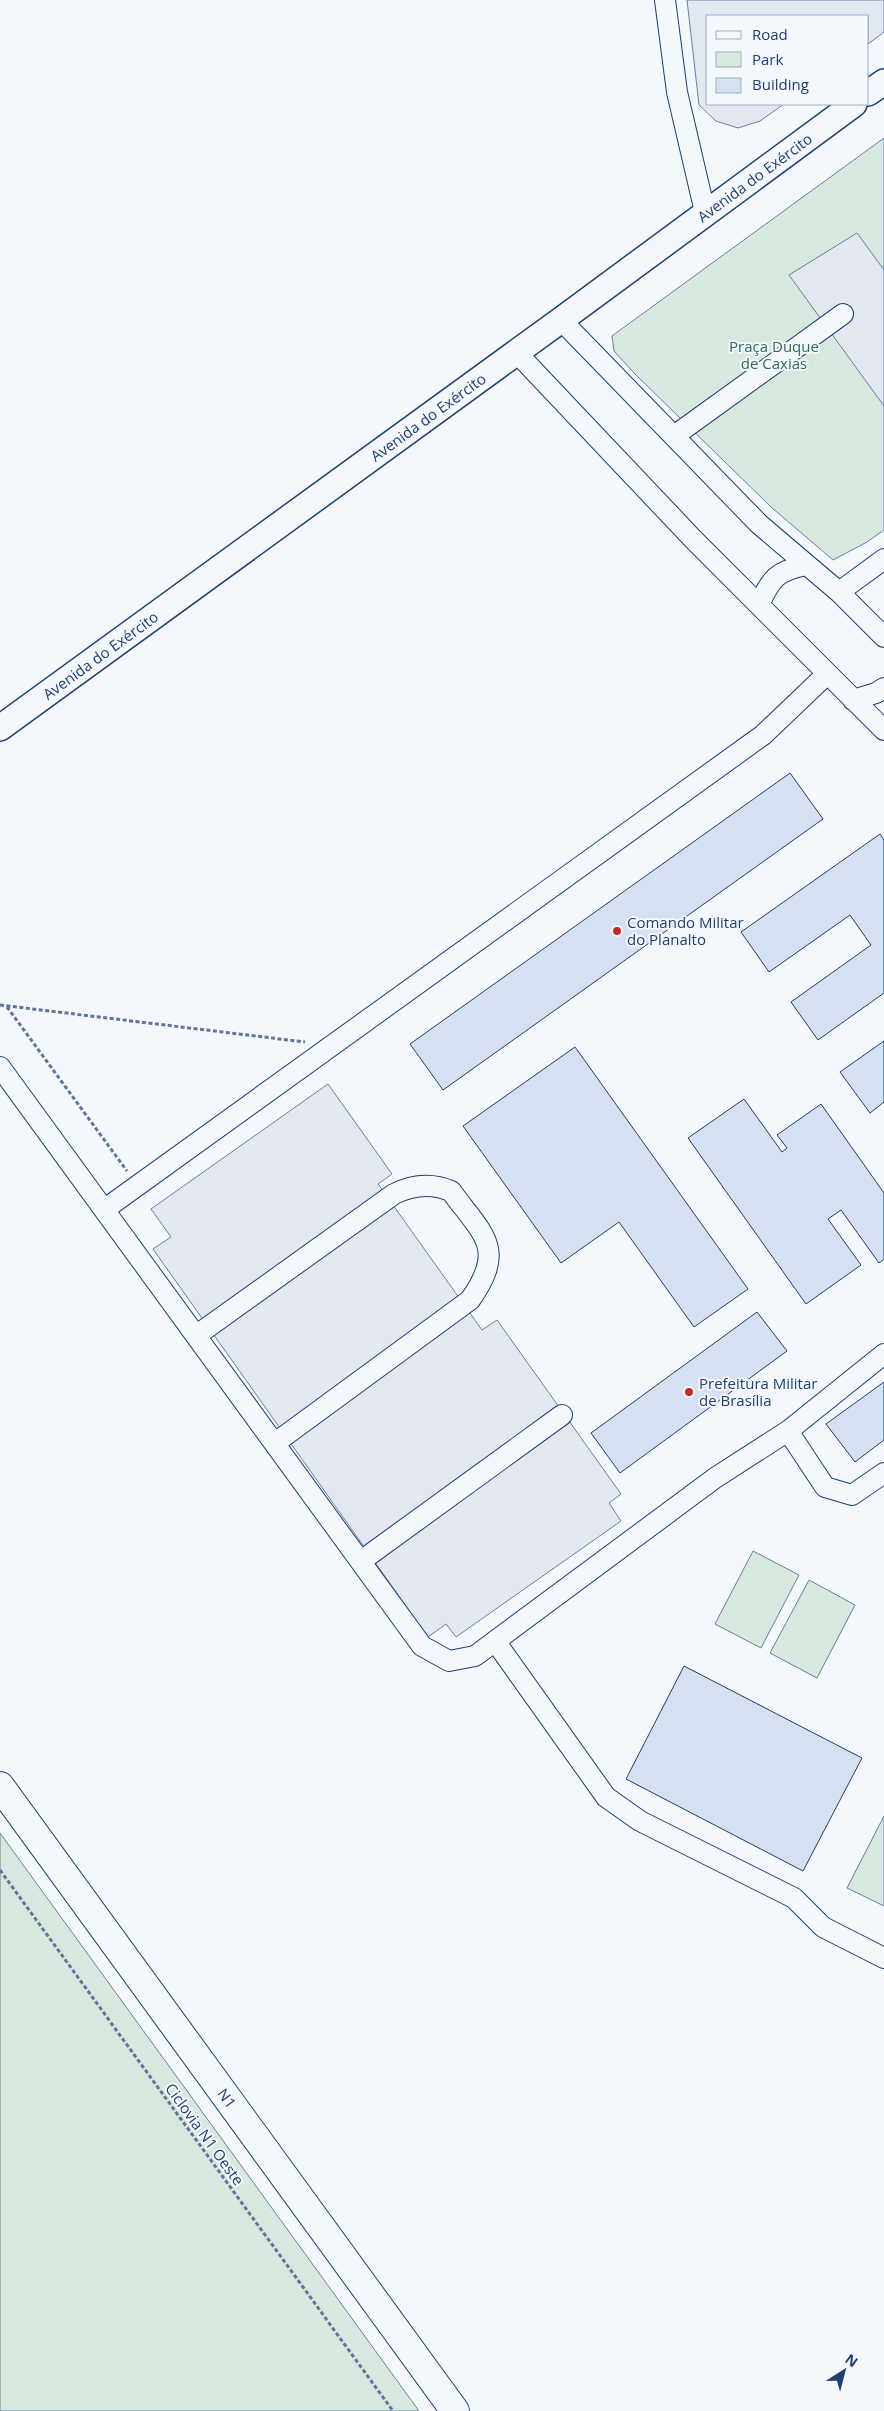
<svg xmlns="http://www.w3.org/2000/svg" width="884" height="2411" viewBox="0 0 884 2411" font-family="'Open Sans',sans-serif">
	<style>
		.green { fill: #d7e8df; stroke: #687fa3 }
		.parking { fill: #e3e8f0; stroke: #687fa3 }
		.building { fill: #d5e0f0; stroke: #1d3f73 }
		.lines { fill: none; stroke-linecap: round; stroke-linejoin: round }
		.minor-casing { stroke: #1d3f73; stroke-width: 22 }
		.major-casing { stroke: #1d3f73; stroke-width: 28 }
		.highway-casing { stroke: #1d3f73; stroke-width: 30 }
		.path { stroke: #5e769c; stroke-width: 3; stroke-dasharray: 4 2.5; stroke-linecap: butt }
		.minor { stroke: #f4f7fb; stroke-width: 20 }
		.major { stroke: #f4f7fb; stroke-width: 25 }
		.highway { stroke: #f4f7fb; stroke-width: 28 }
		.poi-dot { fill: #c62828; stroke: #f4f7fb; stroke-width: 2 }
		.labels { text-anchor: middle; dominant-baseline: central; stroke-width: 4; stroke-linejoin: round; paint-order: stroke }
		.street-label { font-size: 15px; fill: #1d3f73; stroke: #f4f7fb }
		.park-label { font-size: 15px; fill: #2c6c60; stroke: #f4f7fb }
		.poi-label { font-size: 15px; fill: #1d3f73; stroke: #f4f7fb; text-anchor: start }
	</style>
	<rect width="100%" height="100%" fill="#f4f7fb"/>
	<path class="green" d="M884 138V530L867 542 833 560 771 507 635 374 614 351 612 336Z
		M753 1551 799 1575 761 1648 715 1624Z
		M809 1580 855 1605 817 1678 770 1653Z
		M884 1816V1906L847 1888Z
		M0 1833 419 2411H0Z"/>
	<path class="parking" d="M687 0H884V32L868 44V16H708V104H784L760 121 738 128 716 121 699 105Z
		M857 233 884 270V406L789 275Z
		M328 1084 392 1174 378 1184 482 1330 497 1320 621 1494 609 1503 621 1521 456 1637 446 1624 428 1637 153 1249 171 1237 151 1209Z"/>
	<path class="building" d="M790 773 823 819 443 1090 410 1044Z
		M880 834 884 840V993L818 1040 791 1002 871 945 850 915 769 972 741 932Z
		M884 1041V1102L870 1113 840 1072Z
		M575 1047 748 1289 694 1327 619 1222 561 1263 463 1126Z
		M744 1099 782 1152 787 1148 777 1135 821 1104 884 1193V1259L879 1263 841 1210 828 1219 861 1265 806 1304 688 1138Z
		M757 1312 787 1351 620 1473 591 1433Z
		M884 1382V1440L855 1462 826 1424Z
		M684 1666 862 1758 803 1871 626 1779Z"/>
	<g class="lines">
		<defs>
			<path id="minor" d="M665 0 677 92 705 212
				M561 320 759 524 839 592 884 637
				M516 352 693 539 884 730
				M674 436 843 314
				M839 592 884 559
				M759 605C771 578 777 571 806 565
				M853 700 876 693 884 688
				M0 1067 422 1646 449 1661 475 1656 715 1478 788 1431 884 1354
				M105 1209 763 735 827 674
				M197 1335 394 1194C412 1185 432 1183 451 1191 483 1235 507 1248 470 1300L275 1443
				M788 1431 825 1487 852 1495 884 1473
				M361 1561 562 1415
				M495 1641 606 1797 640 1821 794 1898 823 1927 884 1958"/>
			<g id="major">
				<path d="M868 93 884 82"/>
				<path id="s1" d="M0 728 561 320 854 104"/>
			</g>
			<g id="highway">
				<path id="s2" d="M0 1786 455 2411"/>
			</g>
		</defs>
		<use href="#minor" class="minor-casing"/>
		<use href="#major" class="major-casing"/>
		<use href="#highway" class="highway-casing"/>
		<path class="path" d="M0 1005 305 1042
			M7 1007 127 1171
			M0 1870 393 2411"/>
		<use href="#minor" class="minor"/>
		<use href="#major" class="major"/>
		<use href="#highway" class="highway"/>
	</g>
	<g class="poi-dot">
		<circle cx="617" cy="931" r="5"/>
		<circle cx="689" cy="1392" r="5"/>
	</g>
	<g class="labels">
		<g class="street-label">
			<text stroke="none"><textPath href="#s1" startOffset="934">Avenida do Exército</textPath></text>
			<text stroke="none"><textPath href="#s1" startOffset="529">Avenida do Exército</textPath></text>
			<text stroke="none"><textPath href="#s1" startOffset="124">Avenida do Exército</textPath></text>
			<text stroke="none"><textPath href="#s2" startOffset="386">N1</textPath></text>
			<text transform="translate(205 2134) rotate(54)">Ciclovia N1 Oeste</text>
		</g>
		<g class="park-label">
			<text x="774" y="346">Praça Duque<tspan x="774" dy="17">de Caxias</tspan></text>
		</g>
		<g class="poi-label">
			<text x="627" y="922">Comando Militar<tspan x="627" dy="17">do Planalto</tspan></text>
			<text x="699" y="1383">Prefeitura Militar<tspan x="699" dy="17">de Brasília</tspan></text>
		</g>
	</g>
	<rect x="706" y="15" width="162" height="90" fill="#f4f7fb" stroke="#9eadc5"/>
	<rect x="716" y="31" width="25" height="8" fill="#f4f7fb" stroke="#9eadc5"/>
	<text x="752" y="40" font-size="15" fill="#1d3f73">Road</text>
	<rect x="716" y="52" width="25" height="15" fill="#d7e8df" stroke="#9eadc5"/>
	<text x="752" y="65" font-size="15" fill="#1d3f73">Park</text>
	<rect x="716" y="78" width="25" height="15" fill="#d5e0f0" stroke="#9eadc5"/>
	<text x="752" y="90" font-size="15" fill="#1d3f73">Building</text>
	<g transform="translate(844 2371) rotate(36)" stroke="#f4f7fb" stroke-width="4" paint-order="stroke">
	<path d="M0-4L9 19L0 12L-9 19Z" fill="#1d3f73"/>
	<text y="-8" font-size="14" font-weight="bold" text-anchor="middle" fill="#1d3f73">N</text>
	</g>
</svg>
